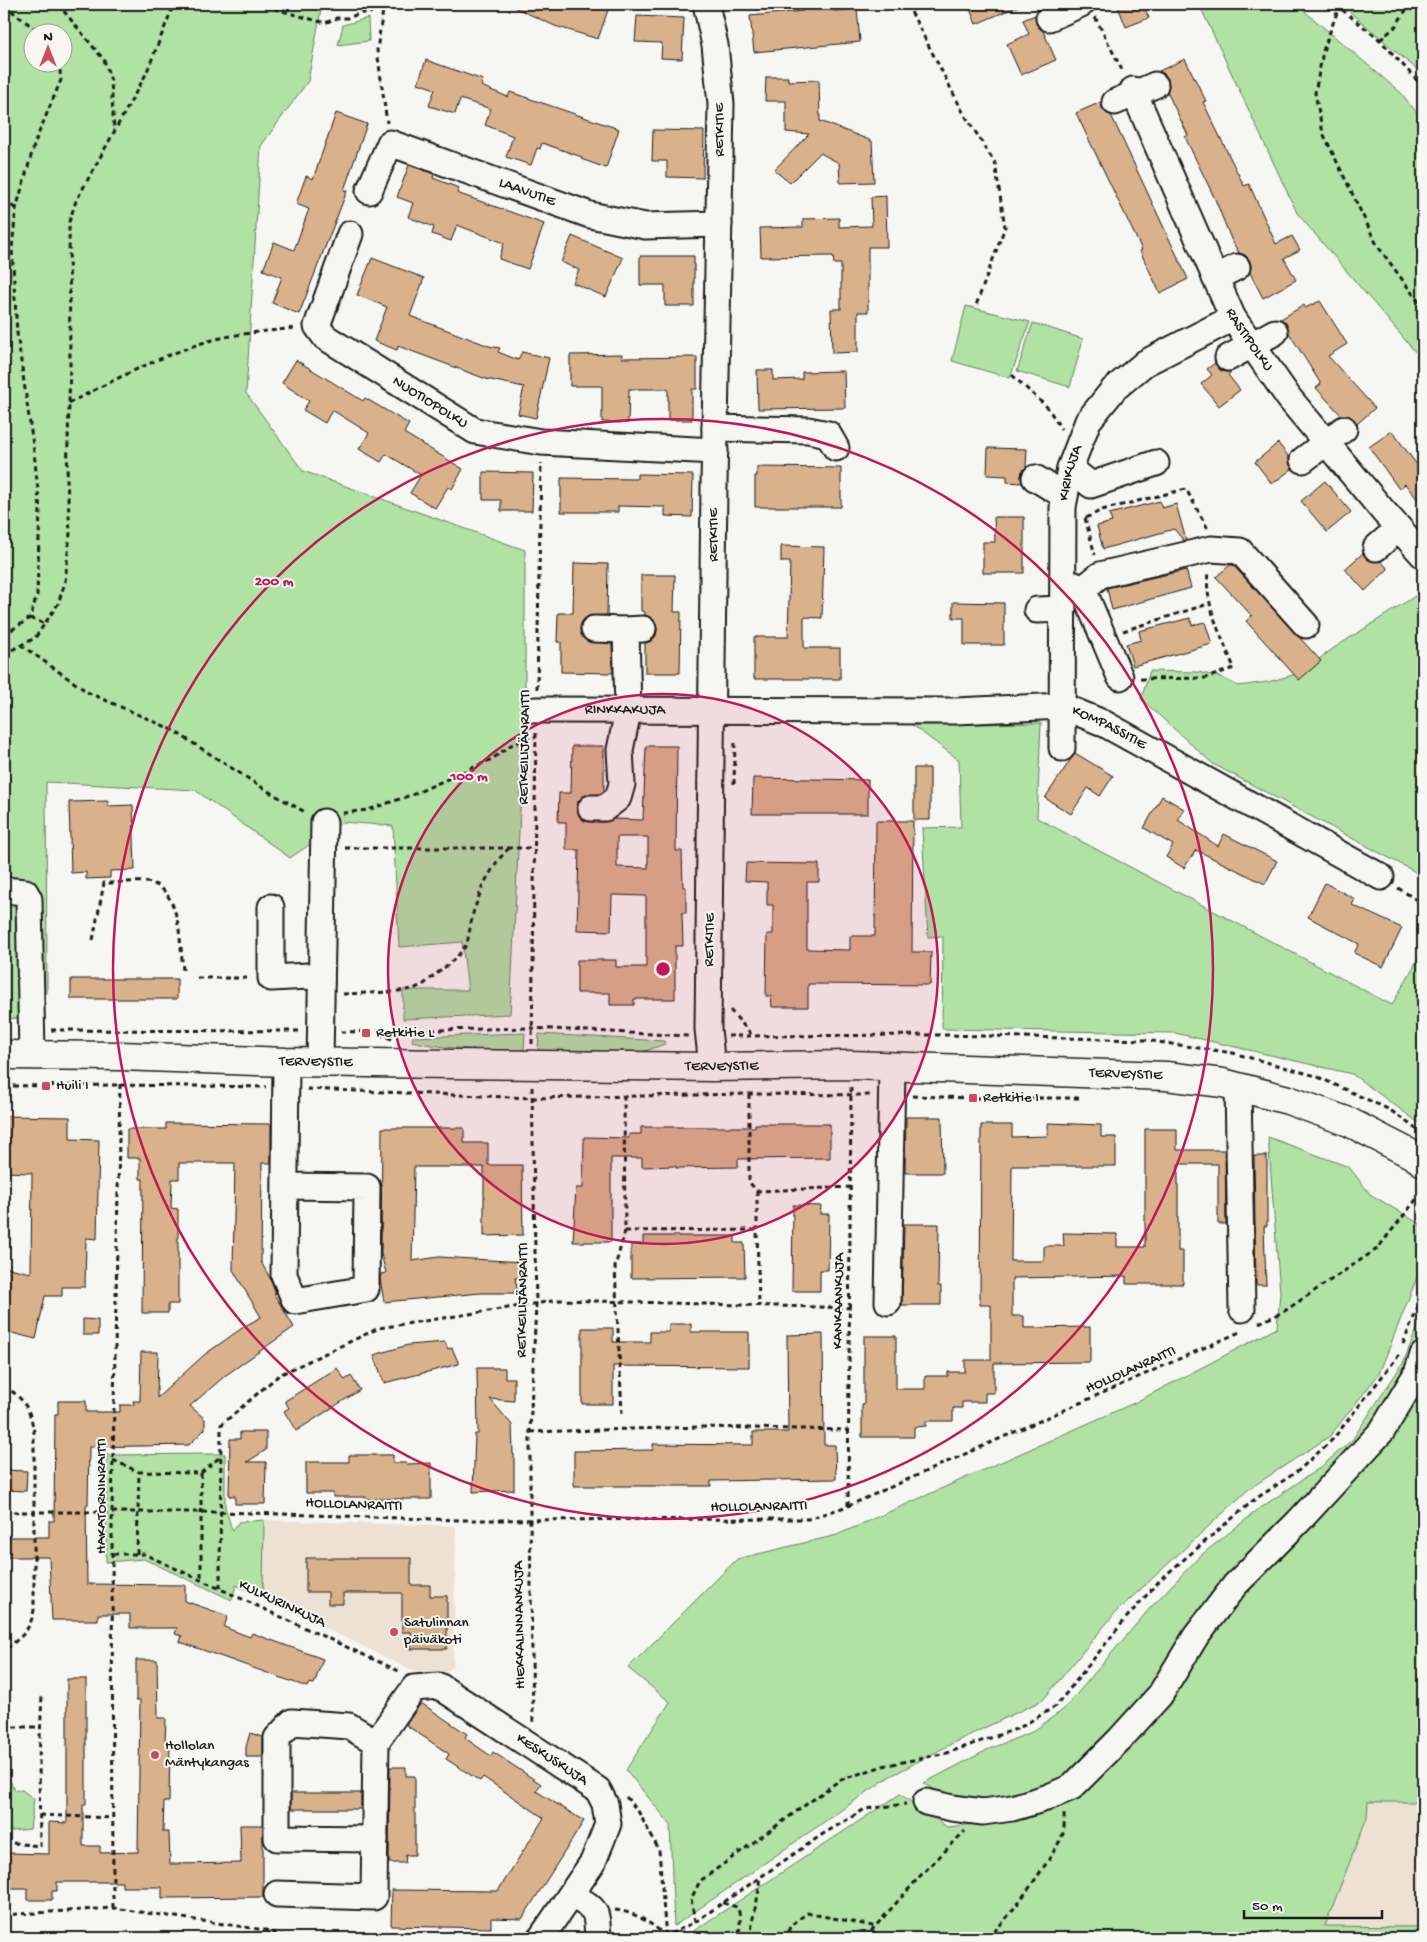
<svg xmlns="http://www.w3.org/2000/svg" width="1427" height="1942" viewBox="0 0 1427 1942" font-family="'Gochi Hand',sans-serif">
	<style>
		.built { fill: #ede1d3 }
		.green { fill: #afe2a3; stroke: #667f60; fill-rule: evenodd }
		.building { fill: #d9b18a; stroke: #1c1c1c; fill-rule: evenodd }
		.lines { fill: none; stroke-linecap: round; stroke-linejoin: round }
		.minor-casing { stroke: #1c1c1c; stroke-width: 29 }
		.major-casing { stroke: #1c1c1c; stroke-width: 31 }
		.path { stroke: #1c1c1c; stroke-width: 3; stroke-dasharray: 5 4; stroke-linecap: butt }
		.minor { stroke: #f6f6f2; stroke-width: 25 }
		.major { stroke: #f6f6f2; stroke-width: 28 }
		.ring { fill: none; stroke: #c2185b; stroke-width: 2.5 }
		.poi-dot { fill: #d1495b; stroke: #f6f6f2; stroke-width: 2 }
		.labels { text-anchor: middle; dominant-baseline: central; stroke-width: 4; stroke-linejoin: round; paint-order: stroke }
		.street-label { font-size: 15px; fill: #1c1c1c; stroke: #f6f6f2 }
		.poi-label { font-size: 15px; fill: #1c1c1c; stroke: #f6f6f2; text-anchor: start }
		.centre { fill: #c2185b; stroke: #f6f6f2; stroke-width: 2.5 }
		.ring-label { font-size: 15px; text-anchor: middle; font-weight: bold; fill: #c2185b; stroke: #f6f6f2; stroke-width: 4; stroke-linejoin: round; paint-order: stroke }
	</style>
	<rect width="100%" height="100%" fill="#f6f6f2"/>
	<filter id="ink" filterUnits="userSpaceOnUse"><feTurbulence type="fractalNoise" baseFrequency=".02" numOctaves="2"/><feDisplacementMap in="SourceGraphic" scale="10" xChannelSelector="R" yChannelSelector="G"/><feConvolveMatrix kernelMatrix="1 2 1 2 8 2 1 2 1" color-interpolation-filters="sRGB"/></filter>
	<g filter="url(#ink)">
		<path class="built" d="M264 1520 456 1526 453 1667 436 1678 424 1676 263 1598Z
			M1368 1802H1423V1933L1418 1927 1325 1926 1367 1817Z"/>
		<path class="green" d="M4 4H322L308 81 261 146 246 393 303 471 525 550V709L510 1014 403 1019V990H468L462 942 399 947 393 826 343 822 290 858 195 790 46 782 47 993H21L20 1018 4 1019ZM32 32H62V62H32Z
			M1199 4H1296L1401 93 1423 120V361L1297 213Z
			M1341 4H1423V75Z
			M368 18 369 41 338 45 343 25Z
			M966 306 1030 322 1010 378 952 361Z
			M1033 323 1083 339 1070 387 1017 371Z
			M1423 591V876L1213 764 1141 699 1150 671 1197 672 1221 677 1238 686 1268 682 1300 673 1334 648Z
			M1041 723 1037 818 1392 1005 1423 950V1126L1352 1074 1175 1033 942 1029 943 936 928 937 922 828 961 827 959 760 912 725Z
			M525 1033 524 1051C487 1050 448 1050 412 1041L413 1037Z
			M539 1034 664 1041 665 1044 642 1052 538 1051Z
			M1268 1137 1349 1167 1370 1194 1423 1226V1262L1379 1374 1330 1436 1249 1489 1116 1612 1043 1700 957 1741 889 1777 674 1926 670 1824 626 1770 670 1702 628 1668 737 1559 837 1535 1134 1403 1277 1328 1280 1293Z
			M1423 1314V1338L1411 1372 1378 1424 1159 1680 1070 1778 1026 1797 953 1801 924 1783 989 1749 1032 1732 1064 1709 1151 1607 1200 1556 1259 1509 1321 1467 1352 1440 1403 1363Z
			M1423 1380V1802H1368L1367 1817 1325 1926 1418 1927 1423 1933V1938H683L900 1794 947 1827 1026 1819 1084 1786 1235 1601Z
			M213 1454H225V1507L232 1530 239 1522 264 1520 263 1598 236 1585 232 1600 144 1559 106 1562 107 1455Z
			M7 1776 15 1790H22L34 1799 30 1829 4 1832V1782Z"/>
		<path class="building" d="M507 4H610L598 39 555 26Z
			M833 4 834 11 857 9 860 42 754 52 750 16 803 11V7Z
			M968 4H1023L976 24Z
			M1117 4H1143L1149 18 1126 27Z
			M1035 15 1036 24 1043 31 1056 60 1021 75 1007 44 1029 34 1023 20Z
			M637 16 684 18 682 59 661 58 662 43 635 42Z
			M1185 59 1206 101 1203 102 1244 186 1249 184 1276 244 1292 236 1300 250 1284 258 1296 280 1263 298 1250 273 1251 267 1250 261 1245 255 1239 253 1231 239 1215 199 1185 137 1188 135 1167 92 1169 86 1168 79 1164 74 1159 71Z
			M426 60 483 80 481 86 508 97 510 92 619 129 606 168 581 159 582 157 542 143 540 149 537 148 531 165 506 157 513 136 485 125 491 109 460 99 455 114 429 106 435 89 418 83Z
			M766 77H788V81L819 80 820 121 872 141 874 182 840 183 839 163 820 153 790 183 774 170 809 134 786 132V101H765Z
			M1101 102 1102 108 1106 113 1111 115 1188 279 1160 293 1140 251 1142 250 1076 113Z
			M336 113 367 124 344 190 347 191 299 314 272 303 282 277 263 270 274 242 294 250 309 209 296 204 306 176 313 179Z
			M653 130 704 131 703 178 667 177V161H652Z
			M409 165 434 174 433 178 459 188 457 193 544 224 528 269 499 259 504 243 457 225 451 241 432 234 434 227 408 217 413 203 397 197Z
			M886 196 887 247H868V312H858V352L832 353 831 309H841V264H834L833 256 761 257 760 228 803 227V219L839 218V227L872 226 871 197Z
			M572 236 623 258 606 297 573 283 579 270 561 262Z
			M640 256H694V306H665V285H640Z
			M372 258 424 278 410 316 489 346 500 348 498 352 518 360 522 352 549 358 536 418 518 414 524 387 486 379 398 346 397 350 374 341 387 307 357 295Z
			M1320 301 1347 344 1328 356 1375 408 1357 424 1350 416 1341 415 1316 388 1321 384 1289 333 1287 325 1281 319 1304 305 1305 308Z
			M622 354V358L697 357V389H692V420H668V389H629L628 423 602 422V386H570V355Z
			M296 360 363 401 365 398 409 424 404 433 463 469 452 489 448 487 435 508 410 493 421 475 386 454 381 462 359 449 369 433 332 410 325 423 303 410 309 401 282 383Z
			M1215 363 1221 371 1227 372 1232 371 1228 375 1240 390 1219 406 1201 384 1212 375 1207 369Z
			M757 370H773V380L802 379V372L844 371 845 408 758 409Z
			M1392 431 1423 473V506L1405 484 1399 489 1369 447Z
			M1278 443 1289 457V462L1292 469 1272 484 1255 462Z
			M988 448 1027 449 1026 467 1022 471 1021 477 1022 483 1007 482V476L987 475Z
			M757 467 841 468V507H755V476H757Z
			M483 472 533 473 532 511H501V500H483Z
			M637 474 693 475 692 517 665 516V507L618 506V512H561V478L637 479Z
			M1325 481 1351 512 1327 532 1301 501Z
			M1160 501 1162 508 1176 504 1186 540 1184 541 1174 529 1103 549 1097 526 1112 522 1109 514Z
			M994 517H1024V573H983V542H995Z
			M781 546 824 547 822 618 804 617V648H840V679H754V637H788L790 562H781Z
			M1363 553 1366 558 1371 561H1381L1388 569 1365 591 1345 569Z
			M574 563 608 564 607 615 588 616 582 622 580 629 582 636 587 641 612 644 613 673 561 672V642H557L558 613H573Z
			M1230 565H1233L1321 661 1299 680 1246 621 1252 616 1216 577Z
			M1186 570 1191 588 1112 610 1107 588Z
			M641 575H675L674 612H681L680 673H645V643L651 641 656 636 657 629 655 621 645 615V612L641 611Z
			M953 602 1004 603V645H964V618H953Z
			M1190 618 1192 625 1205 622 1212 644 1133 666 1126 644 1141 640 1139 631Z
			M572 746H604V791L600 794 583 796 578 801 577 808 579 816 584 821 591 822H605L614 819 643 820 646 746H677L676 851H682L683 887H686V913H682L683 946H675V999H634V1005H610V993H577V960H616V967H646V896L612 895 611 931 577 930 579 850H566V822H558L559 793H571ZM617 837H648V868L617 867Z
			M1075 753 1113 776 1100 796 1088 788 1071 814 1045 798Z
			M914 768H930V820H914Z
			M753 778 868 780V814H752Z
			M1162 796 1184 809 1178 820 1218 846 1224 834 1277 861 1265 884 1196 850 1184 868 1166 857 1173 845 1144 828Z
			M108 801V806L133 805 135 870 110 871V878L86 879V872L71 873 69 802Z
			M876 821H913L912 952H931L930 985 808 984V1007H772L771 996H766L767 934H773V905H767V882L745 881 746 863 819 864V882H807V949L850 950V936H875Z
			M1325 883 1355 899 1352 905 1402 928 1383 967 1354 953 1359 944 1308 917Z
			M71 979H177V999H71Z
			M4 1116 70 1117V1139L99 1140 97 1239 86 1238 85 1287H62V1296H45L36 1339 4 1331V1267L31 1273 32 1173 4 1172Z
			M906 1117H942L943 1173H905Z
			M166 1123 271 1124V1163H262L261 1262 270 1278 276 1293 274 1294 294 1327 226 1375 190 1406 205 1419V1429L189 1445 89 1447 88 1505H86L87 1584 185 1585V1601L228 1616 224 1627 250 1637 252 1633 323 1659 314 1684 309 1683 307 1687 180 1642 182 1636 175 1634 177 1628H130V1614H98V1620H52L49 1557H4V1537H49V1521H54L55 1414H58V1401H86V1412H120V1405H134L133 1401H140L141 1352H158L157 1398 204 1355 245 1326 261 1317 233 1270 235 1163H179V1179H172L171 1208 178 1209V1304H168V1313H142L143 1179H140V1158H127V1129H166Z
			M1048 1123 1101 1125V1137H1116V1166H1012L1011 1261H1044V1246H1064L1063 1233 1117 1234V1247H1145V1129H1177V1150H1225L1226 1224H1218V1164H1178V1251H1183V1284H1126V1276L1012 1278V1316H1024V1328L1090 1327V1362L994 1363V1393H985V1402H962V1408H953V1421H926V1426L914 1427V1437H862V1405H864V1336H896V1389H925V1376H948V1372H965V1360H991V1305H980L981 1125H1012V1137L1048 1136Z
			M755 1124H830V1158L738 1159V1167L676 1168V1166L642 1167V1158H611V1242H573L576 1188H583L584 1137 629 1138V1134H641V1127H755Z
			M382 1128H464V1143H488V1165H522L523 1235 484 1236V1167H414L412 1261 439 1257 522 1262 523 1279 515 1278 518 1293H481L384 1302 380 1279 381 1274 386 1273 381 1254Z
			M1254 1156H1267V1226H1264L1266 1285H1256Z
			M793 1205 821 1206 820 1214H829L828 1270H820V1291H792Z
			M904 1224H939L938 1286H941V1305H902Z
			M643 1236H735V1243H744L745 1277 631 1278V1244H643Z
			M83 1319 98 1320V1335H83Z
			M669 1324H691V1332H749V1367L613 1366V1404H582V1328H613V1342H650V1332H669Z
			M823 1334 824 1445H835L836 1479 711 1481V1486H574V1451L653 1450V1444L753 1445V1432H788L787 1335Z
			M445 1342 448 1349 452 1348 459 1364 384 1383 374 1355 408 1345Z
			M337 1368 345 1380 351 1376 360 1390 296 1431 284 1411 289 1408 285 1401Z
			M477 1368H505V1378H514V1401L490 1399 512 1425 513 1454H514V1490L473 1492 475 1434H478Z
			M240 1432H266V1450L247 1462H266L265 1504H235V1496H229L230 1439H240Z
			M349 1455H393V1463H406L407 1464 431 1463V1499H366V1497H333V1493H306V1462H349Z
			M4 1470 27 1471 26 1491 4 1490Z
			M306 1558H411V1585H430V1596H447V1649H411V1632H402V1593H343V1604H328V1592H306Z
			M136 1660H157L158 1718H166L165 1743H170L169 1802H164L163 1832H169L170 1864 241 1863 240 1825H263V1897L162 1898V1887H122V1882H57V1891H52V1900H27V1889H4V1853L49 1854V1822L67 1823V1679H86V1805H83V1846H100V1853L138 1852 140 1700H136Z
			M421 1703 467 1734 465 1738 491 1756 493 1752 541 1784 536 1791 584 1821 522 1919 491 1918V1928L391 1926 392 1890 498 1891 544 1818 483 1777 480 1781 446 1759 449 1754 406 1725Z
			M250 1733 263 1737V1757H246V1747Z
			M390 1767H406V1776H415V1855H406L405 1863H389Z
			M291 1793H361V1809H291Z"/>
		<g class="lines">
			<defs>
				<g id="minor">
					<path d="M706 4 715 45 721 104 714 485 708 1029 712 1067"/>
					<path d="M1049 18 1081 4"/>
					<path id="s1" d="M1133 90 1233 318 1289 398 1384 512 1423 555"/>
					<path d="M1115 102 1155 85"/>
					<path id="s2" d="M369 191 390 143 590 215 645 226 719 224"/>
					<path id="s3" d="M350 234 317 326 325 337 475 431 541 442 715 451"/>
					<path d="M1215 278 1237 267"/>
					<path d="M1228 358 1275 332"/>
					<path d="M715 428 808 430 828 434 836 448"/>
					<path d="M1303 460 1344 429"/>
					<path d="M1070 468 1091 485 1156 463"/>
					<path d="M1035 478 1065 496"/>
					<path d="M1376 548 1399 528"/>
					<path d="M1068 582 1083 589 1120 677"/>
					<path d="M1083 589 1100 575 1211 549 1240 551 1306 625"/>
					<path d="M1037 610 1063 609"/>
					<path d="M594 629 626 630"/>
					<path id="s4" d="M536 710 956 711 1062 706 1103 723 1381 877"/>
					<path id="s5" d="M1062 748 1063 507 1070 468 1088 421 1114 389 1145 363 1233 318"/>
					<path d="M591 808H605L618 798 622 784 620 750 628 711 626 630 643 629"/>
					<path d="M4 890 25 892 29 899 32 1055"/>
					<path d="M271 907V978L309 976 321 980"/>
					<path d="M320 1062 324 822"/>
					<path d="M1238 1087 1242 1309"/>
					<path d="M285 1186 367 1187 366 1289 295 1301 284 1275 286 1062"/>
					<path d="M888 1302 892 1067"/>
					<path d="M926 1802 952 1808 983 1812 1012 1808 1046 1798 1072 1787 1120 1739 1160 1695 1196 1636 1235 1585 1298 1522 1382 1431 1417 1373 1423 1355"/>
					<path d="M375 1839 277 1838V1738L292 1722 349 1726 376 1742"/>
					<path id="s6" d="M277 1894 374 1897 376 1742 414 1688 439 1686 598 1790 605 1804 608 1824 593 1862 541 1938"/>
					<path d="M572 1895C598 1911 596 1908 598 1938"/>
				</g>
				<g id="major">
					<path id="s7" d="M4 1055 120 1056 286 1062 712 1067 852 1065 1166 1076 1223 1083 1288 1100 1349 1122 1413 1155 1423 1162"/>
				</g>
			</defs>
			<use href="#minor" class="minor-casing"/>
			<use href="#major" class="major-casing"/>
			<path class="path" d="M58 4 104 60 111 81 114 130
				M257 4 325 23 337 18H347L362 13H370L376 4
				M384 4 377 50 387 123
				M907 4 963 112 995 163 1005 227 975 308
				M1335 4 1380 40 1423 87
				M1340 4 1323 51 1315 93 1323 133 1377 245 1423 308
				M4 5 39 32
				M1095 17 1123 72
				M1380 40 1395 27 1410 4
				M4 200 16 209
				M1012 375 1048 408 1061 429
				M69 403C112 381 156 358 202 343 229 334 268 331 297 328
				M1085 518 1095 555
				M1086 518 1102 510 1186 489 1208 529
				M30 618 45 624
				M1123 631 1208 604
				M4 635 30 618 37 595 40 510 34 452 17 333 12 248 16 209 35 142 61 80 59 62
				M21 645 89 693 171 729 266 790 305 812
				M4 654 35 638 58 604 65 582 70 533 67 480 70 365 69 222 76 201 146 74 174 4
				M1140 679 1206 678 1234 668C1222 636 1204 606 1208 571
				M537 689 541 463
				M734 784 735 740
				M343 813 368 810 414 794 492 759 511 745 536 737
				M345 848H534
				M1398 888 1423 904
				M93 940 104 883C117 883 138 880 151 883 181 891 180 945 183 970
				M197 978H250
				M343 994 391 992 413 989 424 984 456 958 467 944 473 913 483 885 498 860 510 847
				M730 1010 752 1035
				M4 1029H12
				M51 1030 300 1031
				M341 1032 531 1028 689 1036
				M379 1034 394 1040
				M728 1036 944 1035 1145 1040 1233 1053 1316 1076 1390 1110 1419 1131
				M532 1044 536 730
				M4 1086 120 1085 266 1087
				M532 1087 536 1304 530 1432V1519L533 1723
				M307 1089 534 1098 749 1094 870 1095
				M749 1094V1182L757 1191 851 1187
				M912 1096 973 1098H1080
				M757 1191V1230
				M625 1231 757 1230 759 1305
				M1259 1323 1283 1312 1377 1249 1423 1191
				M1403 1344 1423 1295
				M4 1386C24 1398 30 1409 34 1432V1610C30 1631 21 1638 4 1650
				M622 1414 615 1267 625 1231 624 1095
				M530 1432 701 1427 848 1430
				M113 1460 139 1472
				M201 1473 220 1457
				M848 1506 851 1086
				M4 1512H221L461 1520 808 1519 848 1506 1242 1331
				M113 1554H144L401 1672
				M137 1554 139 1472 201 1473V1579
				M220 1588 221 1425 279 1375 379 1328 559 1300 851 1308
				M4 1727H41
				M626 1797 638 1811 659 1850 666 1938
				M40 1815 112 1818
				M4 1842 40 1846 39 1759 42 1695
				M723 1903 737 1907C742 1918 740 1927 738 1938
				M113 1908 112 1513 120 1083
				M615 1910C635 1912 651 1923 666 1936L695 1922 823 1834 865 1809 906 1804
				M4 1915 113 1908 265 1930 289 1938
				M695 1922 691 1899 700 1881 840 1780 883 1766 947 1753 1019 1728 1056 1706 1127 1617 1162 1578 1254 1500 1298 1471 1333 1439 1399 1355
				M752 1938C749 1919 761 1898 759 1878
				M783 1938 787 1936 790 1926 807 1913C830 1918 853 1921 876 1927
				M849 1938 868 1936
				M865 1938 922 1874 965 1831
				M987 1938C1003 1927 1054 1856 1062 1836 1065 1830 1064 1820 1064 1813"/>
			<use href="#minor" class="minor"/>
			<use href="#major" class="major"/>
		</g>
	</g>
	<circle cx="663" cy="969" r="275" fill="#c2185b" fill-opacity=".12"/>
	<g class="ring">
		<circle cx="663" cy="969" r="275"/>
		<circle cx="663" cy="969" r="550"/>
	</g>
	<g class="poi-dot">
		<rect x="361" y="1028" width="10" height="10" rx="2.5"/>
		<rect x="41" y="1081" width="10" height="10" rx="2.5"/>
		<rect x="968" y="1093" width="10" height="10" rx="2.5"/>
		<circle cx="394" cy="1632" r="5"/>
		<circle cx="155" cy="1755" r="5"/>
	</g>
	<g class="labels">
		<g class="street-label">
			<text transform="translate(720 130) rotate(-90)">RETKITIE</text>
			<text stroke="none"><textPath href="#s2" startOffset="198">LAAVUTIE</textPath></text>
			<text stroke="none"><textPath href="#s1" startOffset="276">RASTIPOLKU</textPath></text>
			<text stroke="none"><textPath href="#s3" startOffset="235">NUOTIOPOLKU</textPath></text>
			<text stroke="none"><textPath href="#s5" startOffset="276">KIRIKUJA</textPath></text>
			<text transform="translate(714 535) rotate(-90)">RETKITIE</text>
			<text stroke="none"><textPath href="#s4" startOffset="89">RINKKAKUJA</textPath></text>
			<text stroke="none"><textPath href="#s4" startOffset="578">KOMPASSITIE</textPath></text>
			<text transform="translate(525 747) rotate(-89)">RETKEILIJÄNRAITTI</text>
			<text transform="translate(710 940) rotate(-89)">RETKITIE</text>
			<text stroke="none"><textPath href="#s7" startOffset="312">TERVEYSTIE</textPath></text>
			<text stroke="none"><textPath href="#s7" startOffset="718">TERVEYSTIE</textPath></text>
			<text stroke="none"><textPath href="#s7" startOffset="1122">TERVEYSTIE</textPath></text>
			<text transform="translate(523 1300) rotate(-89)">RETKEILIJÄNRAITTI</text>
			<text transform="translate(839 1301) rotate(-89)">KANKAANKUJA</text>
			<text transform="translate(1131 1370) rotate(-24)">HOLLOLANRAITTI</text>
			<text transform="translate(102 1496) rotate(-90)">HAKATORNINRAITTI</text>
			<text transform="translate(354 1505) rotate(2)">HOLLOLANRAITTI</text>
			<text transform="translate(759 1507) rotate(-1)">HOLLOLANRAITTI</text>
			<text transform="translate(282 1604) rotate(25)">KULKURINKUJA</text>
			<text transform="translate(520 1625) rotate(-91)">HIEKKALINNANKUJA</text>
			<text stroke="none"><textPath href="#s6" startOffset="478">KESKUSKUJA</textPath></text>
		</g>
		<g class="poi-label">
			<text x="376" y="1033">Retkitie L</text>
			<text x="56" y="1086">Huili I</text>
			<text x="983" y="1098">Retkitie I</text>
			<text x="404" y="1623">Satulinnan<tspan x="404" dy="17">päiväkoti</tspan></text>
			<text x="165" y="1746">Hollolan<tspan x="165" dy="17">Mäntykangas</tspan></text>
		</g>
	</g>
	<circle cx="663" cy="969" r="8" class="centre"/>
	<g class="ring-label">
		<text x="274" y="585">200 m</text>
		<text x="469" y="780">100 m</text>
	</g>
	<rect width="1427" height="1942" fill="none" stroke="#f6f6f2" stroke-width="20"/>
	<rect x="10" y="10" width="1407" height="1922" fill="none" stroke="#1c1c1c" stroke-width="2" filter="url(#ink)"/>
	<g transform="translate(48 48)"><circle r="24" fill="#f6f6f2" stroke="#9f9f9c"/>
	<path d="M0-4L9 19L0 12L-9 19Z" fill="#d1495b"/>
	<text y="-8" font-size="14" font-weight="bold" text-anchor="middle" fill="#1c1c1c">N</text>
	</g>
	<path d="M1244 1910v8h138v-8" fill="none" stroke="#1c1c1c" stroke-width="2.5"/>
	<text x="1252" y="1910" font-size="15" fill="#1c1c1c" stroke="#f6f6f2" stroke-width="4" paint-order="stroke">50 m</text>
</svg>
